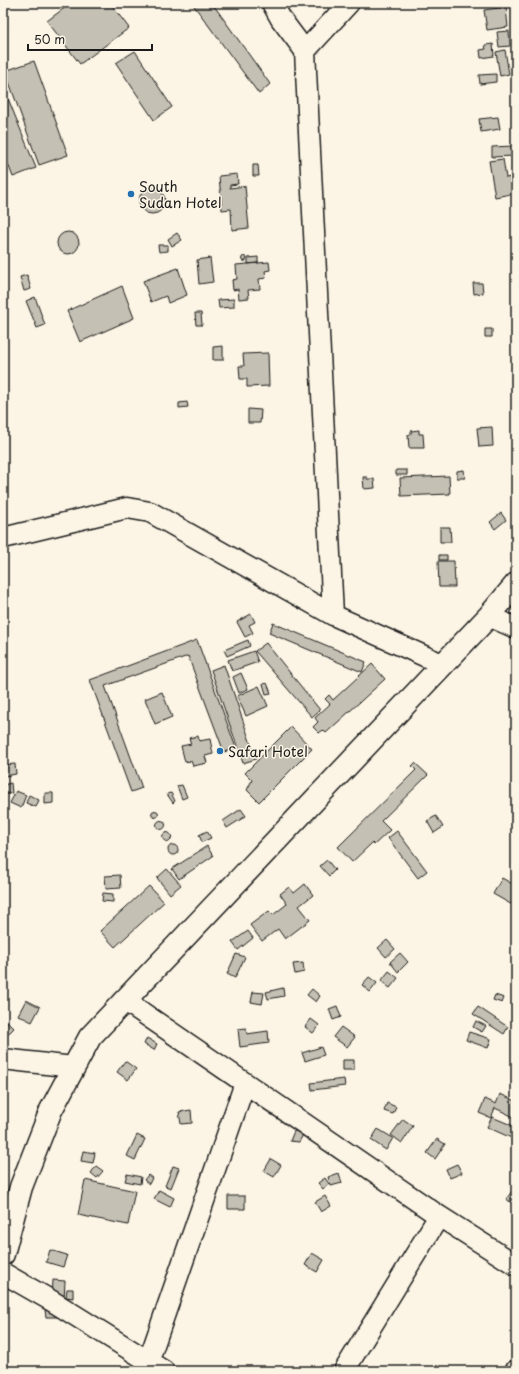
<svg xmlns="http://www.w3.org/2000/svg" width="519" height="1374" viewBox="0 0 519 1374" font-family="'Playpen Sans',sans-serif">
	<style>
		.building { fill: #c4c0b3; stroke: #1c1c1c }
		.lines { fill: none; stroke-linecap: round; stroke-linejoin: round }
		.minor-casing { stroke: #1c1c1c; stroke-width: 23 }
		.tertiary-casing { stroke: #1c1c1c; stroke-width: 25 }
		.minor { stroke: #fcf5e5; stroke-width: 20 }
		.tertiary { stroke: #fcf5e5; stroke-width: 22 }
		.poi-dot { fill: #1f6fb2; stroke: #fcf5e5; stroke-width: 1.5 }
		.labels { text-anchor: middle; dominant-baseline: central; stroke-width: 3; stroke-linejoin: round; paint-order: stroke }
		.poi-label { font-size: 14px; fill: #1c1c1c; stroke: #fcf5e5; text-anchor: start }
	</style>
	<rect width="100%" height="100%" fill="#fcf5e5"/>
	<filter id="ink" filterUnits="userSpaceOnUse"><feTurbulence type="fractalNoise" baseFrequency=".025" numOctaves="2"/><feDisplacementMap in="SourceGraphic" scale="8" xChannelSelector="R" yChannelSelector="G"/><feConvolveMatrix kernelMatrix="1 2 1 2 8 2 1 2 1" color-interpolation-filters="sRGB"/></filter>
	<g filter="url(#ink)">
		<path class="building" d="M71 3H110L129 28 80 64 47 21Z
			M192 3H212L270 84 259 94Z
			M506 7 508 27 487 30 484 10Z
			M3 23 7 30 3 33Z
			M509 31 510 46 499 47 497 32Z
			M493 44 494 56 481 58 480 50 486 49 485 45Z
			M505 50 509 74 500 76 496 52Z
			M135 51 172 107 154 120 116 63Z
			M34 61 68 155 39 165 5 71Z
			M496 74V82L480 84 479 75Z
			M3 86 36 168 13 177 3 151Z
			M498 117 500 129 481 132 479 119Z
			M513 146 514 156 492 157V147Z
			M503 159 506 178 516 176V193L495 197 489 161Z
			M253 165H258L259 176H253Z
			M237 174 238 184 230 185V188L245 186 249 228 232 230 231 209 222 210 219 176Z
			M139 201a13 13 0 1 1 26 0a13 13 0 1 1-26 0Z
			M57 243a11 11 0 1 1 22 0a11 11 0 1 1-22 0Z
			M177 233 182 240 172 246 168 239Z
			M158 245H168V251L159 252Z
			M241.5 259a2.5 2.5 0 1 1 5 0a2.5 2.5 0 1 1-5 0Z
			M258 257V263L248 264V258Z
			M210 258 213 282 199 284 197 260Z
			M269 262 270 270 265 271 266 278 259 279 260 289 248 290 249 298 239 299 238 289 233 290 232 280 237 279 236 265Z
			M178 268 187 295 168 303 166 296 151 302 143 281Z
			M27 275 31 289 24 291 20 277Z
			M473 283H482L483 293 474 294Z
			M122 286 134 318 80 342 67 311Z
			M35 297 45 325 37 328 26 301Z
			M234 299V307L219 308 218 300Z
			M195 313H201L202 325H196Z
			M485 329H492V337H485Z
			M223 346V360H213V347Z
			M268 353 269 386 247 387V379H240L239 366H244L243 354Z
			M187 402 188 407 179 408V403Z
			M248 409 261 410 260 423H248Z
			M492 427 493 446 479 447 477 428Z
			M419 430V434H423L424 448H409L408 435 411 434V431Z
			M396 470H407V475H396Z
			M464 470 465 478H457V471Z
			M449 476 450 494 401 496 400 478Z
			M363 477H367V479H374L375 488 364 489Z
			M501 513 506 520 495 529 490 522Z
			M440 527H450L451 542H440Z
			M439 555H447V560H439Z
			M438 561H454L455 587H439Z
			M251 614 255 622 249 625 253 633 245 637 237 622Z
			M273 623 366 662 362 672 269 633Z
			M197 640 236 748 224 752 188 656 105 686 142 788 131 792 90 680Z
			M248 640 250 646 227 656 224 650Z
			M266 643 320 710 312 717 255 651Z
			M254 651 258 662 232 671 228 660Z
			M372 664 385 679 326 733 323 730 319 733 313 727 318 722 315 718 330 704 325 699 329 695 333 700Z
			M224 665 256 759 243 763 211 670Z
			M241 673 248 689 239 693 233 677Z
			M267 683 271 693 266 694 263 684Z
			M259 686 268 706 246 716 237 696Z
			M162 692 172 717 155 724 145 699Z
			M291 727 312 749 259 802 247 790 252 780 245 773Z
			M198 736 199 741 210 739 213 754 205 756 207 763 193 766 191 761 185 762 181 746 191 744 189 738Z
			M415 763 428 775 381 821 390 830 374 845 372 843 352 862 338 847 416 770 412 766Z
			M15 764 16 774 5 776 4 765Z
			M11 783 12 793 3 795V785Z
			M182 785 187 797 182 799 177 786Z
			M16 791 26 795 21 808 10 803Z
			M45 793H53V803L45 804Z
			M171 793 175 801 173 803 167 794Z
			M29 795 39 800 36 807 26 803Z
			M241 809 246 816 227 828 223 821Z
			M151.5 814a3.5 3.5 0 1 1 7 0a3.5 3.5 0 1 1-7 0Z
			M436 816 443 827 434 833 427 821Z
			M156.5 825a4.5 4.5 0 1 1 9 0a4.5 4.5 0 1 1-9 0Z
			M207 831 211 838 202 842 199 835Z
			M397 831 427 871 418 878 388 838Z
			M162.5 837a4.5 4.5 0 1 1 9 0a4.5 4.5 0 1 1-9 0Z
			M168 850a5 5 0 1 1 10 0a5 5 0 1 1-10 0Z
			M207 846 213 856 179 879 172 869Z
			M327 860 335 870 329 876 320 866Z
			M167 869 181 885 170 894 157 878Z
			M120 875 121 888 106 889 105 876Z
			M502 878 516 886V907L493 894Z
			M305 884 313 895 299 906 310 920 285 939 278 929 262 941 250 925 269 911 273 915 287 904 280 894 289 887 294 893Z
			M149 886 164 902 115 947 100 931Z
			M103 893 113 894V902L102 901Z
			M248 931 253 938 238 950 232 942Z
			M387 940 395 949 386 957 378 948Z
			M400 953 408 962 398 972 390 962Z
			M236 954 245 957 235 978 227 974Z
			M303 963 304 972 295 974 293 964Z
			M389 971 398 978 390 988 381 981Z
			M369 977 377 983 370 992 362 985Z
			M283 988 284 996 268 999 266 992Z
			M312 989 320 996 316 1002 307 995Z
			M253 992 264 993 262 1004 251 1002Z
			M495 995 504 998 502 1003 493 1000Z
			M26 1000 40 1007 32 1022 18 1015Z
			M337 1006 341 1017 333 1020 329 1009Z
			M478 1007 508 1027 504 1034 473 1014Z
			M3 1017 14 1028 7 1035 3 1031Z
			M311 1019 319 1025 313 1033 305 1027Z
			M476 1021 486 1026 482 1032 473 1027Z
			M341 1027 355 1037 347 1047 333 1037Z
			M246 1028 247 1034 268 1031 269 1043 240 1047 238 1029Z
			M469 1032 491 1039 488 1048 466 1040Z
			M147 1038 157 1044 154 1050 144 1044Z
			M321 1047 324 1055 305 1061 302 1053Z
			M343 1060H354V1070H343Z
			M125 1061 136 1069 128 1080 117 1072Z
			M344 1079 345 1086 312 1090 311 1083Z
			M500 1094 516 1101V1118L495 1108 491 1118 479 1113 485 1099 496 1104Z
			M387 1103 396 1107 393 1114 384 1111Z
			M191 1110 192 1123 181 1124 179 1112Z
			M492 1117 516 1127V1140L487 1127Z
			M403 1119 413 1126 402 1143 391 1135Z
			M378 1129 393 1138 386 1150 371 1140Z
			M294 1131 304 1133 299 1142 290 1141Z
			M137 1135 145 1139 135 1160 127 1156Z
			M437 1139 445 1144 435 1159 427 1153Z
			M83 1151 95 1153 93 1163 81 1161Z
			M271 1159 281 1165 274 1177 264 1171Z
			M457 1164 462 1173 450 1178 446 1169Z
			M96 1166 103 1171 97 1178 91 1173Z
			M173 1166 179 1168 171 1188 165 1186Z
			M339 1173 342 1183 331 1186 328 1177Z
			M127 1174 141 1177 140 1184 125 1181Z
			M148 1175 152 1178 149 1184 144 1180Z
			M325 1178 329 1184 323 1189 318 1183Z
			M85 1180 135 1191 128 1225 78 1215Z
			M159 1190 174 1198 170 1207 154 1199Z
			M513 1190 516 1192 515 1205 506 1199Z
			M228 1196H245V1209H228Z
			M325 1196 331 1206 321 1212 315 1202Z
			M50 1250 67 1255 63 1267 46 1262Z
			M312 1253 324 1260 317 1272 305 1265Z
			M53 1280 65 1281 64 1301 52 1300Z
			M67 1289H73V1298L66 1297Z
			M45 1310H57L58 1317H46Z"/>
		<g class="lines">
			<defs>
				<path id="minor" d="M272 3 281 19 305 51 333 615
					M305 51 349 3
					M3 538 127 508 150 512 333 615 442 664
					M489 616 516 628
					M124 1000 439 1216 516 1265
					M3 1059 73 1067
					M3 1273 52 1301 164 1371
					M145 1371 245 1083
					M344 1371 439 1216
					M515 1371 516 1370"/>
				<path id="tertiary" d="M3 1254 21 1187 51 1110 90 1037 489 616 516 584"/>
			</defs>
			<use href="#minor" class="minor-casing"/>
			<use href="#tertiary" class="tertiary-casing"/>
			<use href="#minor" class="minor"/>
			<use href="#tertiary" class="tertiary"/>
		</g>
	</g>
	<g class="poi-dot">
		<circle cx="131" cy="194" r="4"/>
		<circle cx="220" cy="751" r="4"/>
	</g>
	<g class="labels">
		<g class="poi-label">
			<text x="139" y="186">South<tspan x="139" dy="16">Sudan Hotel</tspan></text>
			<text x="228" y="751">Safari Hotel</text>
		</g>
	</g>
	<rect width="519" height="1374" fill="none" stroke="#fcf5e5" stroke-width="16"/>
	<rect x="8" y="8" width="503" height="1358" fill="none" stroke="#1c1c1c" stroke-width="1.5" filter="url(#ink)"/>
	<path d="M28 44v6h124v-6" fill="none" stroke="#1c1c1c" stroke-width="2"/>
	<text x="34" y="44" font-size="12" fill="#1c1c1c" stroke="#fcf5e5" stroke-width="3" paint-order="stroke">50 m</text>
</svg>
